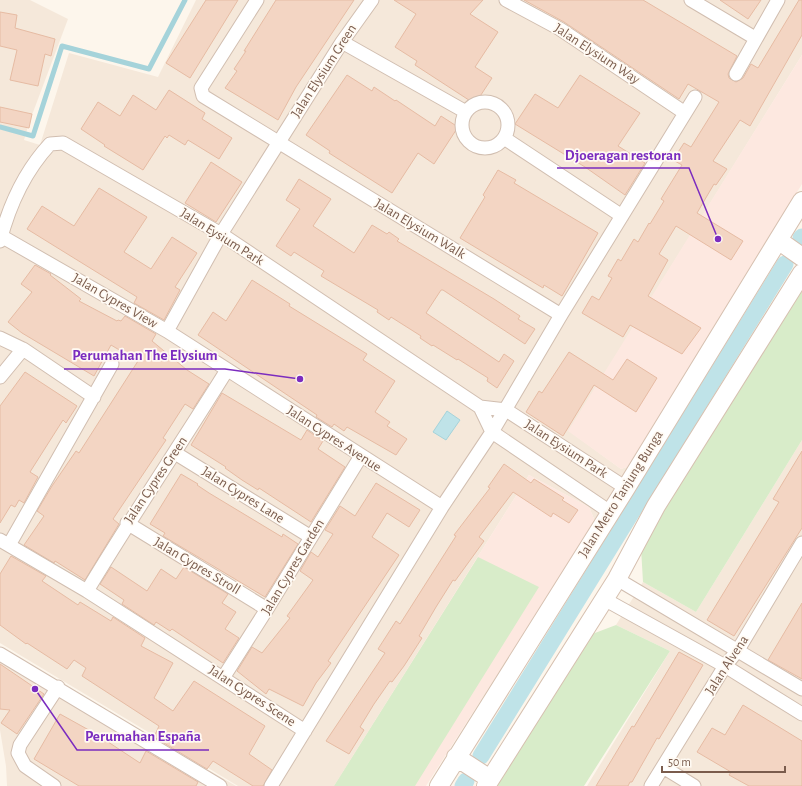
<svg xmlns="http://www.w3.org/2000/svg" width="802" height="786" viewBox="0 0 802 786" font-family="'Alegreya Sans',sans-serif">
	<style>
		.residential { fill: #f5e8da }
		.commercial { fill: #fde8e0 }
		.green { fill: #d8ecc9 }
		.water { fill: #bfe3e8; stroke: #a5d3da }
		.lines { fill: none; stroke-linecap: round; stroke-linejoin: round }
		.stream { stroke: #a5d3da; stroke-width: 5 }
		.canal { stroke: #bfe3e8; stroke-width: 17 }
		.building { fill: #f3d5c3; stroke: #e6bba3 }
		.street-casing { stroke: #d1beb0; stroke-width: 15 }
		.secondary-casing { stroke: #d6c0b0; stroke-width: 20 }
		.street { stroke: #fff; stroke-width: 13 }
		.secondary { stroke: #fff; stroke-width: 18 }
		.labels { text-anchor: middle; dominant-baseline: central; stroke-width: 3.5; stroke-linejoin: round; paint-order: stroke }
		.street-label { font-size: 14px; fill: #7a5c4d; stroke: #fffaf3 }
		.leader { fill: none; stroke: #7b2cbf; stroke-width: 1.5 }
		.callout-dot { fill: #7b2cbf; stroke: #fffaf3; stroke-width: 1.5 }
		.callout-label { font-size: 15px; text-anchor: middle; font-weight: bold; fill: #7b2cbf; stroke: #fffaf3; stroke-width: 3.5; stroke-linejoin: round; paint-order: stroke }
	</style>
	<rect width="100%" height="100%" fill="#fdf6ec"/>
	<path class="residential" d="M0 0H30L68 19 29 123 24 140 40 145 69 53 158 77 196 0H802V55L569 431 621 469 630 466 595 521 589 507 529 475 334 786H238L0 643Z
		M802 440V786H587L670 651 616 625 643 582 696 612Z
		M0 648 236 786H7L6 766 0 730Z"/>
	<path class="commercial" d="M802 55V184L630 466 621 469 568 431Z
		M529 475 589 507 595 521 426 786H334Z"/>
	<path class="green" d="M802 289V440L696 612 643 582 641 548Z
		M478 557 539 587 415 786H334Z
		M616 625 670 651 584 786H494L587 636Z"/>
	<path class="water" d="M447 411 460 420 446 440 433 432Z"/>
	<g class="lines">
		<path class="stream" d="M0 127 33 136 62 46 149 69 185 0"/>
		<path class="canal" d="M801 238 802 237
			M481 756 785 264
			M463 786 466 781"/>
	</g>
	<path class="building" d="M206 0H238L190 78 166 63Z
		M276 0H354L296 87 278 120 225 88 237 71 234 69 246 51H244Z
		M394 0H483L470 14 498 32 475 67 492 78 475 104 415 65 417 61 395 47 416 14Z
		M524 0H643L737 56 728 74 729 78 736 82 743 78 751 64 758 68 799 0H802V35L750 126 740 120 713 161 727 169 716 185 714 184 697 213 743 241 731 260 676 226 659 254 668 260 648 296 701 328 682 354 630 325 623 337 582 313 592 296 599 300 612 278 608 276 618 259 621 261 634 239 638 242 649 223 650 224 664 201 661 199 682 165 673 160 684 143 691 147 719 102 688 84 679 99 564 22Z
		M720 0H761L748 19Z
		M0 12 17 15 15 28 55 39 51 56 45 54 38 86 10 80 17 50 0 46Z
		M347 75 372 91 374 87 395 101 396 100 435 126 441 116 458 127 434 164 418 153 392 193 329 153 330 151 306 135Z
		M580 75 640 113 618 146 645 163 625 195 585 167 515 124 535 94 558 108Z
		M169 90 205 113 202 119 232 138 219 159 188 140 185 145 169 135 167 138 165 136 143 170 104 146 105 145 81 129 98 102 120 116 133 95 156 110Z
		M0 107 32 114 29 128 0 122Z
		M211 162 242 182 216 222 185 203Z
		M498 170 516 180 514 183 598 233 562 296 544 285 543 288 460 238 485 197 483 195Z
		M299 179 331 199 313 226 354 253 372 225 387 234 389 232 399 239 397 241 494 299 520 316 518 319 535 329 525 344 443 290H441L426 313 499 362 504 354 514 361 497 388 487 381 488 378 458 359 457 360 433 345 432 346 420 338 421 336 391 317 389 320 377 312 378 310 321 276 324 271 294 252 291 256 276 246 300 209 286 200Z
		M99 188 147 217 124 252 151 269 172 237 197 253 175 287 180 290 164 320 134 303 137 297 27 229 42 206 74 226Z
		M35 265 51 274 50 275 81 299 79 301 117 321 118 320 121 321 125 316 156 334 152 341 187 370 209 384 193 409 185 404 163 438 166 440 113 519 119 524 85 580 55 561 54 563 24 545 44 516 37 511 52 486 76 451 79 453 138 361 111 345 94 376 22 333 8 322 32 292 21 284Z
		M252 280 290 304 289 306 367 354 363 360 395 381 375 412 390 422 387 426 407 439 396 455 347 427 344 431 334 424 332 427 316 417 317 415 198 335 213 312 226 321Z
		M569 352 613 380 627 359 657 378 636 412 594 385 563 436 526 412 539 391 542 393Z
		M25 372 77 406 66 423 63 420 30 472 38 477 24 503 19 500 15 507 11 505 0 523V406Z
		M222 393 301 440 307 430 323 441 318 449 345 467 311 522 259 488 258 490 242 480 225 468 226 467 191 445Z
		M802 451V528L734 636 707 620 779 502 773 499Z
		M504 464 531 483 534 479 564 498 562 500 578 510 569 523 553 513 551 517 513 492 479 537 484 541 455 581 453 580 436 607 419 636 422 638 404 666 392 682 390 681 374 704 360 727 364 730 349 754 326 741 385 653 378 649 396 621 400 624 456 536 454 535 490 488 488 487Z
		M181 474 198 484 197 485 209 493 282 537 283 534 298 544 265 597 163 536 165 533 150 524Z
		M376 483 420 510 409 527 387 513 372 537 399 555 328 661 331 663 316 683 303 706 269 689 266 694 237 671 252 647 262 653 290 618 287 616 313 580 300 571 311 552 318 557 333 534 325 530 340 506 355 516Z
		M11 556 46 576 42 581 78 605 80 602 111 621 113 617 145 638 141 646 173 663 154 698 173 711 194 681 265 726 249 754 272 770 263 786H253L213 761 207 769 154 737 159 726 82 676 86 668 74 660 67 669 27 643 26 644 0 625V574Z
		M111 567 147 591 161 569 176 579 184 567 228 594 222 603 236 612 225 629 239 638 223 663 172 629 170 631 156 622 154 625 122 604 124 600 100 584Z
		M802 603V679L768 660Z
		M679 652 703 665 659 739 657 738 632 782H630L628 786H596L632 726 634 727Z
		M0 664 44 694 17 734 1 723 10 710 0 709Z
		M743 705 802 741V786H749L729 775 731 772 697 752 712 728 725 735Z
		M60 714 96 734 140 763 146 751 198 782 196 786H79L34 759Z"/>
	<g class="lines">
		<defs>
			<path id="street" d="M257 0 201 88 203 96 561 315
				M506 0 560 29 685 113
				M691 0 755 38
				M342 42 466 112
				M736 74 778 0
				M462 125a23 23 0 1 1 46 0a23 23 0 1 1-46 0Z
				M504 138 622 216
				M1 236 167 331 442 507
				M0 241C9 206 25 171 50 144L63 143 221 234 480 407 506 410 626 488
				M167 331 221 234 342 42 372 0
				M0 338 23 349 94 397
				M0 377 23 349
				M480 407 492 432 610 512
				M175 453 311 537
				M127 523 267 609
				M0 540 87 591 305 731
				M9 545 112 364
				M617 579 802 689
				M87 591C132 516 181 444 227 370
				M604 599 725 666 802 714
				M0 654 220 786
				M223 678 267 609 361 456
				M663 767 694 786
				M54 786 25 766 18 753 20 745 58 687
				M271 786 442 507 492 432 561 315 695 97
				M651 786 725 666 738 650 802 543"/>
			<path id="secondary" d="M778 240 802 257
				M456 757 490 779
				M439 786 626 488 802 201
				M486 786 617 579 656 506 802 273"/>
		</defs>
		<use href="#street" class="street-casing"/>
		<use href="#secondary" class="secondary-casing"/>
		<use href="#street" class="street"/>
		<use href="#secondary" class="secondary"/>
	</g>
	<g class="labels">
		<g class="street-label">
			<text transform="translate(597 54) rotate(33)">Jalan Elysium Way</text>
			<text transform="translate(324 71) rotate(-57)">Jalan Elysium Green</text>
			<text transform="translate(420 229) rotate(31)">Jalan Elysium Walk</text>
			<text transform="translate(222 237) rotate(32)">Jalan Eysium Park</text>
			<text transform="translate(115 301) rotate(30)">Jalan Cypres View</text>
			<text transform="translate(334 439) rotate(33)">Jalan Cypres Avenue</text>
			<text transform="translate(566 449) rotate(33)">Jalan Eysium Park</text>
			<text transform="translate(156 480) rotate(-56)">Jalan Cypres Green</text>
			<text transform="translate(621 494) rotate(-58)">Jalan Metro Tanjung Bunga</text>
			<text transform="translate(243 495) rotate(32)">Jalan Cypres Lane</text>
			<text transform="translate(197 566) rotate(31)">Jalan Cypres Stroll</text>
			<text transform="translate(293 567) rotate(-59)">Jalan Cypres Garden</text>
			<text transform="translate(727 665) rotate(-57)">Jalan Alvena</text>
			<text transform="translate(252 696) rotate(33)">Jalan Cypres Scene</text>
		</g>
	</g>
	<path class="leader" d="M718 239L689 168H557M300 379L225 369H64M35 689L77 750H209"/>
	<g class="callout-dot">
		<circle cx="718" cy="239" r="4"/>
		<circle cx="300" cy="379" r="4"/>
		<circle cx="35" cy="689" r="4"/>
	</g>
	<g class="callout-label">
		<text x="623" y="160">Djoeragan restoran</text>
		<text x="145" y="360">Perumahan The Elysium</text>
		<text x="143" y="741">Perumahan España</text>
	</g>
	<path d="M662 766v6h123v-6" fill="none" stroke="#7a5c4d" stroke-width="2"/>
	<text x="668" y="766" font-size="12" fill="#7a5c4d" stroke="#fffaf3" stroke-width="3" paint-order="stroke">50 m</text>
</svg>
